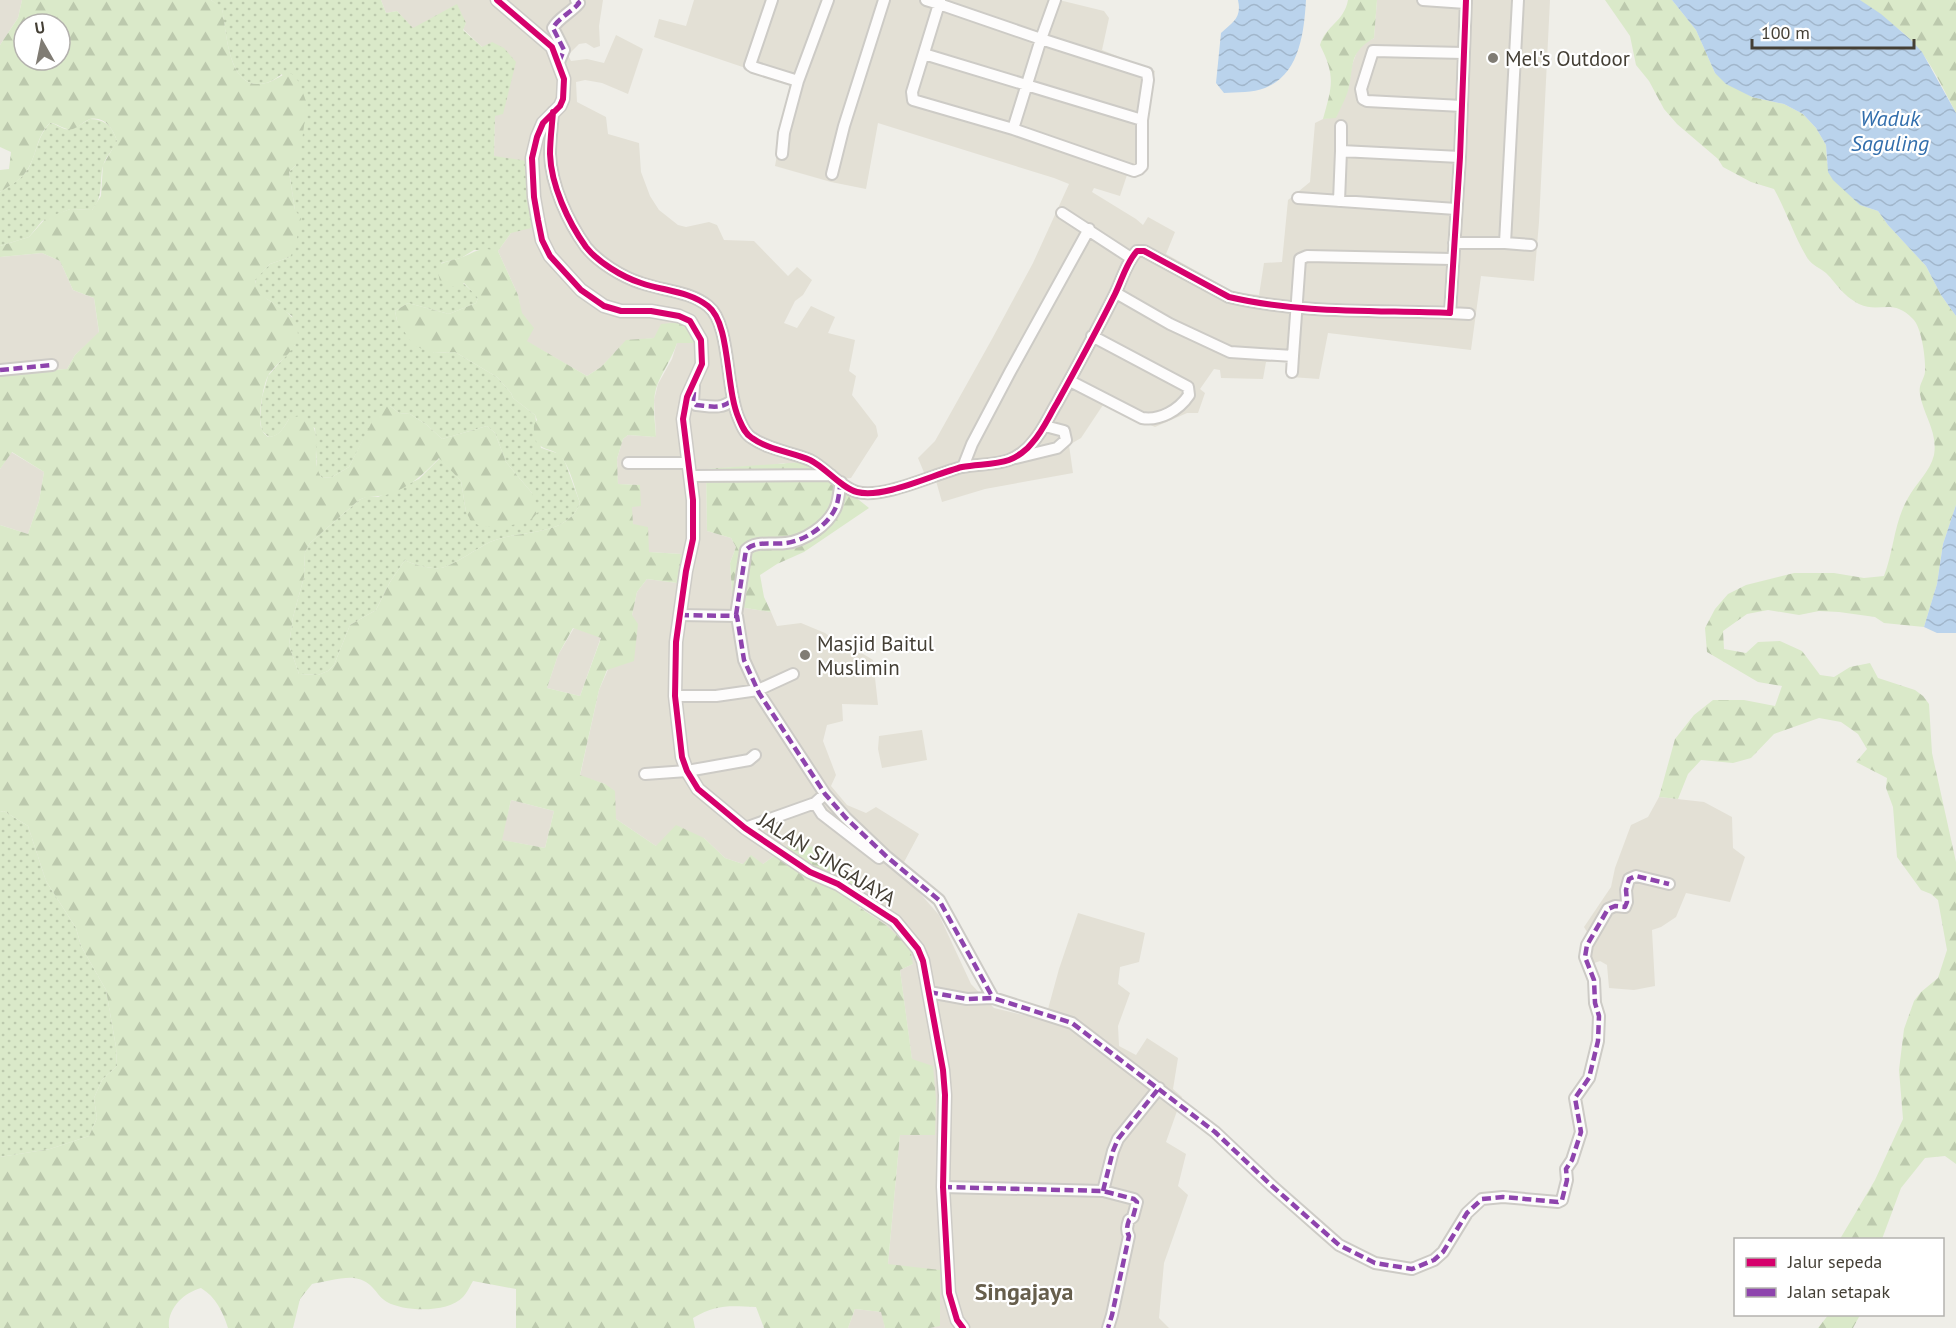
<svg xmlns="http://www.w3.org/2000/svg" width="1956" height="1328" viewBox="0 0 1956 1328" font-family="'PT Sans',sans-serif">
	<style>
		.residential { fill: #e3e0d5 }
		.grass { fill: url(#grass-dots) }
		.forest { fill: url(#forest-firs); fill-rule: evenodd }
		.water { fill: url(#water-waves) }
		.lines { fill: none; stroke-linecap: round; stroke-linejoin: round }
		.minor-casing { stroke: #cdcbc6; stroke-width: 14 }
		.tertiary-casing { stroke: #cdcbc6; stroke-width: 15 }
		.minor { stroke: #fdfcfc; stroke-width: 10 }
		.tertiary { stroke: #fdfcfc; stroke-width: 12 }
		.quiet { stroke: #8e44ad; stroke-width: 4.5; stroke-dasharray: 9 4.5; stroke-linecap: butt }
		.cycleway-casing { stroke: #fff; stroke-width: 10 }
		.cycleway { stroke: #d6006c; stroke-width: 6 }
		.poi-dot { fill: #807c74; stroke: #fff; stroke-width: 2 }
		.labels { text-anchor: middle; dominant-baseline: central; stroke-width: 4.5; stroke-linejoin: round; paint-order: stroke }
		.poi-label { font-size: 21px; fill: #443f35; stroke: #fff; text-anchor: start }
		.street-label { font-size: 21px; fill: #443f35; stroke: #fff }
		.water-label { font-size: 22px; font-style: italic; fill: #326eac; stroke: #fff }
		.quarter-label { font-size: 24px; font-weight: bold; fill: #665e4c; stroke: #fff }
	</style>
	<defs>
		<pattern id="grass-dots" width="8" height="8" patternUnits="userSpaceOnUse" patternTransform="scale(1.5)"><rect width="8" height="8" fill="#dae9c9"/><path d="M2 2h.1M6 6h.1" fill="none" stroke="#bcc9ad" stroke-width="1.8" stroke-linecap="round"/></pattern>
		<pattern id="forest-firs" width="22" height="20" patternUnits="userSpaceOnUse" patternTransform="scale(1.5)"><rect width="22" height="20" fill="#dae9c9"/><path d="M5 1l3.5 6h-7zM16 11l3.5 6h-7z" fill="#bcc9ad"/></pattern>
		<pattern id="water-waves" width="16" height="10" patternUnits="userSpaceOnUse" patternTransform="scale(1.5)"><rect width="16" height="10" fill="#bad3ec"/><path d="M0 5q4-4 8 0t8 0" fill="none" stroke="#a1b6cb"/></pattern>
	</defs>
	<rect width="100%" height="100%" fill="#efeee8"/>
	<path class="residential" d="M0 0H22L18 18 0 45Z
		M381 0H603L599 26 600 46 594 48 586 43 579 44 568 55 571 61 587 59 604 63 616 35 643 49 628 94 602 83 585 80 576 82 577 102 606 117 608 134 639 143 641 172 650 196 659 210 678 225 686 227 709 222 717 225 724 240 754 241 788 276 797 267 812 280 803 295 795 301 784 323 797 328 811 306 835 317 828 333 855 340 849 371 856 376 852 395 876 426 878 436 851 478 834 480 784 463 771 465 706 469 707 531 731 538 736 547 730 563 733 606 771 612 777 626 801 623 825 633 841 645 855 649 873 660 878 705 842 704 843 721 827 725 823 741 836 775 831 786 847 805 866 813 876 807 919 834 903 864 904 875 939 915 971 984 994 1008 1045 1020 1059 969 1078 913 1145 933 1139 962 1120 967 1118 984 1130 993 1118 1026 1119 1046 1136 1055 1147 1038 1178 1058 1173 1089 1182 1097 1166 1142 1186 1154 1178 1186 1188 1195 1164 1263 1159 1318 1169 1328H930L940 1325 888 1264 900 1135H935L912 1060 900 970 913 964 886 925 859 906 826 856 819 849 793 842 763 864H743L725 858 704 838 656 846 616 819 605 784 580 776 599 690 632 615 637 592 647 579 677 583 682 554 649 552 633 524 631 506 640 485 618 484 617 459 623 439 628 435 656 437 654 400 658 384 672 359 677 343H695L654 338 626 341 601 367 587 376 526 341 533 328 521 313 518 295 498 251 511 233 494 156 495 115 482 47 463 29 466 23 413 29 397 11 386 13Z
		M694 0H1059L1104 11 1109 18 1102 50 1155 71 1145 126 1142 175H1127L1120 196 1094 188 1092 192 1136 219 1143 225 1148 217 1175 232 1166 254 1234 292 1259 295 1264 263 1282 262 1288 200 1310 182 1315 123 1323 119 1336 117 1348 90 1352 65 1359 46 1374 38 1377 0H1550L1539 222 1534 281 1481 276 1471 350 1328 333 1319 379 1291 377V361L1266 362 1263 379 1221 378 1220 370 1214 369 1200 389 1205 393 1198 413H1187L1155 427 1103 405 1081 438 1069 445 1073 473 985 489 942 502 936 481 928 482 918 458 935 441 992 339 1033 263 1069 184 1054 178 878 123 866 189 831 182 775 166 790 83 654 37 659 19 686 26Z
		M42 253 60 261 73 290 94 298 99 333 75 355 67 369 0 373V257Z
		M11 452 44 472 39 501 28 534 0 525V469Z
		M574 628 601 637 580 696 547 688 558 655Z
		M922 730 927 760 882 768 878 749 879 736Z
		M1659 797 1704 802 1732 817 1733 848 1745 857 1730 902 1686 893 1676 917 1661 927 1652 930 1655 986 1634 990 1609 988 1607 965 1600 961 1586 966 1589 935 1584 927 1611 887 1615 868 1631 825 1648 817Z
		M511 800 554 811 545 848 501 840Z
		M855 1309 882 1312 885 1328H848Z"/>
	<path class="grass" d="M211 0H381L386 13 397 11 413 28 457 4 466 23 463 30 482 47 492 42 504 48 516 62 503 114 495 116 494 156 527 161 535 227 511 233 498 251 474 250 461 258 441 263 475 294 478 298 476 303 449 314 408 303 395 311 397 321 434 353 455 352 497 377 511 393 513 398 535 415 541 448 560 454 565 462 580 503C567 538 519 529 490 542 478 548 452 566 441 568 430 569 414 565 405 560L390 582 376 610 350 625 334 665 328 671 318 675 299 674 289 645 293 617 304 577 305 552 310 543 359 500 368 496 378 497 419 479 440 458 461 481 466 512 532 493 506 462 495 433 487 426 442 439 427 425 410 414 399 413 390 406H381L349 467 332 477 322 478 317 471 315 428 289 419C284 427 279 437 269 437L262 431 260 419 262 397 268 376 295 345 292 316 264 297 257 290 255 279 270 264 290 257 295 210 289 172 296 165 282 74C278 77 271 82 266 83 228 93 227 33 222 9Z
		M90 119C106 120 112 126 117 141 114 149 107 155 104 163 98 179 105 196 92 210L70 209 42 221 29 237 0 246V192C12 184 26 177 31 163 37 149 39 134 50 123 56 124 59 127 65 129 74 131 82 123 90 119Z
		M4 811 28 826 46 881 76 928 81 946 106 990 116 1047 117 1066 102 1080 94 1098 97 1118 89 1136 50 1149 0 1157V812Z"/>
	<path class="forest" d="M22 0H211L222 8C227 33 228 93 266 83 278 80 279 74 292 74L299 82 307 104 300 155 296 165 289 172 295 210 301 218 295 248 290 257 270 264 255 280C260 308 298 304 298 335 298 351 275 363 268 376 263 385 257 420 262 430 263 433 266 435 268 437 279 437 284 427 289 419L302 415C328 430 307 458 322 478L332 477 349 467 380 406H390L399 413 410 414 427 425 442 439 487 426 495 433 506 462 532 493 539 511 532 519 522 523 502 527 480 526 471 521 466 512 461 481 439 458C423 475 409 488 386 495 376 497 368 495 359 500L310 543 305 552 304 577 293 617 289 645 299 674 318 675 328 671 334 665 350 625 376 610 390 582 405 560C414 565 430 569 441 568 452 566 478 548 490 542 519 529 567 538 580 503 575 489 571 471 563 459 555 446 535 453 534 433 534 427 533 425 537 420L535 415 513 398 511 393 497 377 455 352 434 353 414 346 397 321 395 311 408 303 449 314 476 303 478 298 464 283 454 287 440 282 437 267C443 261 452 261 460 258 476 252 479 246 498 251L518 295 522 313 534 328 527 341 587 376 601 367 626 340 654 338 661 324 681 322 693 332 696 343H677C672 358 664 369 658 383 651 400 655 419 656 437L628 435 623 439 617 459 618 484 640 485 641 506 632 507 633 524 648 527 649 552 682 554 677 583 647 579 637 592 632 615 638 624 634 661 607 670 599 690 580 775 605 784 615 791 616 819 656 846 676 825 704 838 725 858 743 864 751 855 763 864 793 842 820 849 863 886 859 907 886 925 910 948 913 964 900 970 912 1059 933 1066 936 1099 935 1135H900L888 1264 940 1270V1326L930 1328H885L881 1312 855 1309 848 1328H764L756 1307C729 1306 717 1304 693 1318L695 1328H516V1289L473 1281C470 1286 467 1293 463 1297 448 1313 405 1312 387 1302 375 1295 374 1281 354 1278 341 1277 324 1282 312 1284L300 1299 293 1328H228C223 1312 216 1297 201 1288 183 1293 167 1309 169 1328H0V1157L50 1149 89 1136 97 1118 94 1098 102 1080 117 1066 116 1047 106 990 81 946 76 928 46 881 28 826 4 811 0 812V525L28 534 39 501 44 472 12 452 0 469V373L67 369 75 355 99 332 94 298 73 290 60 261 42 253 0 257V246L29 237 46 218 70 209 92 210 101 196 103 165 117 141C113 129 105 116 90 119 84 121 79 127 73 129 64 131 58 123 50 123 37 135 37 153 29 167 23 179 11 185 0 192V170L9 169 11 152 0 147V45L18 18ZM24 24H60V60H24ZM573 628 601 638 580 696 547 688 558 655ZM511 800 554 811 545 848 502 840Z
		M1348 0H1377L1374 38C1347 54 1355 65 1348 91 1345 100 1340 109 1336 118L1323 119C1332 86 1336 77 1320 45 1326 25 1344 22 1348 0Z
		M1605 0H1672L1696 30 1715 73 1752 97 1784 104 1803 114 1816 128 1826 145 1827 163 1860 205 1878 211 1888 225 1926 266 1941 295 1956 316V505L1943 544 1937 584 1924 627 1884 623 1875 617 1839 612 1819 611 1799 615 1768 610 1747 614 1723 631 1724 649 1746 653 1758 642 1780 641 1802 651 1820 675 1834 677 1850 667 1870 663 1878 678 1915 690 1923 696 1929 704 1932 753 1956 862V1164L1945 1156 1925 1158 1901 1188 1882 1239H1840L1875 1180 1903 1119 1899 1070 1904 1029 1914 1001 1921 992 1938 978 1947 950 1938 900 1931 894 1921 890 1897 857 1893 807 1886 788 1887 778 1856 762 1867 749 1858 734 1841 722 1819 718 1774 734 1751 758 1733 763 1701 760 1688 774 1678 799 1659 797 1675 739 1694 715 1713 700H1744L1775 706 1782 686 1758 682 1707 652 1705 628 1715 609 1728 594 1746 585 1794 573H1834L1864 578 1884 576C1894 550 1894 522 1908 498 1916 483 1930 472 1934 455 1938 431 1923 415 1920 394 1918 385 1924 380 1925 372 1926 360 1922 328 1913 319 1892 297 1880 314 1859 304 1841 294 1838 285 1826 273 1820 268 1812 265 1808 259 1794 237 1787 212 1774 189L1751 182 1723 167 1718 159 1677 124 1664 109 1649 81 1636 65 1630 36Z
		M1860 0H1956V113C1943 89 1931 61 1912 41 1896 25 1876 14 1860 0Z
		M804 462 834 480 869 508 804 552 777 564 760 575 764 597 771 612 733 606 730 563 736 547 731 538 707 531 706 469Z
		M1829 1314H1860V1315L1853 1328H1818Z"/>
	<path class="water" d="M1238 0H1306C1304 32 1300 74 1265 88 1253 93 1237 92 1224 93L1216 83 1221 33C1233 22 1242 18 1238 0Z
		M1672 0H1860L1881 14 1910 39 1922 52 1956 113V316L1941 295 1926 266 1888 225 1878 211 1860 205 1833 180 1828 172 1826 145 1816 128 1803 114 1784 104 1752 97 1726 84 1715 73 1696 30Z
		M1956 505V633H1937L1924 627 1937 584 1943 544Z"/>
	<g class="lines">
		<defs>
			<path id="minor" d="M772 0 750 65 753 67 798 81 828 0
				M926 0 939 4 912 92 913 100 1013 129
				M940 0 939 4 1041 39 1055 0
				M1423 0 1466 3
				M1041 39 1147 73 1148 80 1142 120V166L1139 169 1134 171 1013 129Z
				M924 54 1142 120
				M559 62 564 50 553 28C558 18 572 12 579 3L576 0
				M1462 106 1367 101 1363 99 1361 89 1373 51 1464 53
				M553 112C552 126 550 140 550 154 551 185 568 222 586 247 598 262 622 277 641 283 664 291 689 291 708 306 731 324 725 388 739 419 742 426 745 434 752 438 769 450 791 452 810 460 825 467 841 488 857 492 884 499 934 474 962 467 977 464 995 465 1009 460 1017 457 1027 450 1032 443 1043 431 1049 416 1057 403 1077 367 1097 330 1115 294 1122 280 1126 263 1137 251H1144L1229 297C1301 314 1377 310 1450 313L1460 157 1466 0
				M1341 126V151
				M782 154 784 133 798 81
				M832 174 844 126 884 0
				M1298 198 1456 209
				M1339 201 1341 151 1460 157
				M1062 213 1131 258
				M1454 243H1505L1518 0
				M1505 243 1531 245
				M1116 293 1170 324 1230 352 1293 356 1300 259 1307 256 1452 259
				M1450 313 1469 314
				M0 370 52 365
				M1292 372 1293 356
				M1070 381 1142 418C1160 421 1179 410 1189 395L1188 387 1092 336
				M694 386 693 402 696 405C709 406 722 410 732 400
				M1016 458 1057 448 1066 440 1064 431 1045 426
				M628 463H689
				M963 467 972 444 1010 372 1089 229
				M691 476 831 475
				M680 615 737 616 744 660 759 693 825 794 846 818 887 857 939 900 993 998
				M736 615 746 550C755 540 773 545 786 543 804 541 827 526 835 509 839 501 839 490 841 482
				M675 696H716L758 690 793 674
				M645 774 687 771 749 760 755 755
				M825 794 815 803 822 814 879 858
				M745 828 815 803
				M929 992 967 999 993 998 1072 1023 1215 1132 1272 1186 1339 1245 1375 1263 1412 1269 1434 1260 1443 1252 1467 1213 1482 1199 1503 1197 1558 1202 1562 1200 1567 1180 1566 1169 1572 1160 1581 1132 1575 1098 1589 1078 1598 1041 1599 1016 1595 1003 1594 980 1585 957 1587 945 1608 909 1615 906 1625 907 1627 902 1626 890 1629 879 1636 876 1669 884
				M943 1187 1103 1191 1134 1199 1137 1202 1133 1217 1129 1220C1127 1226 1126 1230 1129 1236L1112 1315 1108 1328
				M1103 1191 1113 1151 1118 1139 1159 1088"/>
			<path id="tertiary" d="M497 0 552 47 564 79 563 99 560 106 543 123 537 137 532 158 534 197 538 220 542 240 550 256 581 290 604 306 621 311H651L679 316 690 321 701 340 702 364 687 397 683 419 693 500V539L686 571 676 642 675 696 682 757 687 771 698 789 745 828 810 872 838 884 895 921 918 949 923 961 943 1070 945 1095 943 1187 949 1293 957 1320 963 1328"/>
		</defs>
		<use href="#minor" class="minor-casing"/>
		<use href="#tertiary" class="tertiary-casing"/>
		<use href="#minor" class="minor"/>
		<use href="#tertiary" class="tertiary"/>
		<path class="quiet" d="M559 62 564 50 553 28C558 18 572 12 579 3L576 0
			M0 370 52 365
			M694 392 693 402 696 405C709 406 722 410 732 400
			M680 615 737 616 744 660 759 693 825 794 846 818 887 857 939 900 993 998
			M736 615 746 550C755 540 773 545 786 543 804 541 827 526 835 509 839 501 839 490 841 482
			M929 992 967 999 993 998 1072 1023 1215 1132 1272 1186 1339 1245 1375 1263 1412 1269 1434 1260 1443 1252 1467 1213 1482 1199 1503 1197 1558 1202 1562 1200 1567 1180 1566 1169 1572 1160 1581 1132 1575 1098 1589 1078 1598 1041 1599 1016 1595 1003 1594 980 1585 957 1587 945 1608 909 1615 906 1625 907 1627 902 1626 890 1629 879 1636 876 1669 884
			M943 1187 1103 1191 1134 1199 1137 1202 1133 1217 1129 1220C1127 1226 1126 1230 1129 1236L1112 1315 1108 1328
			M1103 1191 1113 1151 1118 1139 1159 1088"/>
		<defs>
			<path id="cycleway" d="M497 0 552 47 564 79 563 99 560 106 543 123 537 137 532 158 534 197 538 220 542 240 550 256 581 290 604 306 621 311H651L679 316 690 321 701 340 702 364 687 397 683 419 693 500V539L686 571 676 642 675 696 682 757 687 771 698 789 745 828 810 872 838 884 895 921 918 949 923 961 943 1070 945 1095 943 1187 949 1293 957 1320 963 1328
				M553 112C552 126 550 140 550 154 551 185 568 222 586 247 598 262 622 277 641 283 664 291 689 291 708 306 731 324 725 388 739 419 742 426 745 434 752 438 769 450 791 452 810 460 825 467 841 488 857 492 884 499 934 474 962 467 977 464 995 465 1009 460 1017 457 1027 450 1032 443 1043 431 1049 416 1057 403 1077 367 1097 330 1115 294 1122 280 1126 263 1137 251H1144L1229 297C1301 314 1377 310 1450 313L1460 157 1466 0"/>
		</defs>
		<use href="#cycleway" class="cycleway-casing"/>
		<use href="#cycleway" class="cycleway"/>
	</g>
	<g class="poi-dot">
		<circle cx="1493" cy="58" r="6"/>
		<circle cx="805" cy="655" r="6"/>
	</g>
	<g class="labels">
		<g class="poi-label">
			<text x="1505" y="58">Mel's Outdoor</text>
			<text x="817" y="643">Masjid Baitul<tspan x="817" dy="24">Muslimin</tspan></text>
		</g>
		<g class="street-label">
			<text transform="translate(827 859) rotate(32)">JALAN SINGAJAYA</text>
		</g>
		<g class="water-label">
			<text x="1890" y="118">Waduk<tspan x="1890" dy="25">Saguling</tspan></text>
		</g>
		<g class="quarter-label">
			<text x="1024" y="1291">Singajaya</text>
		</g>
	</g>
	<rect x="1734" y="1238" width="210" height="78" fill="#ffffff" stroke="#b4b2ae" stroke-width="1.5"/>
	<rect x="1746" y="1258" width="30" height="9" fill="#d6006c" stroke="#b4b2ae" stroke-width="1.5"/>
	<text x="1788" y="1268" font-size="18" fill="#443f35">Jalur sepeda</text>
	<rect x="1746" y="1288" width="30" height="9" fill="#8e44ad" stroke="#b4b2ae" stroke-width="1.5"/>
	<text x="1788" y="1298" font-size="18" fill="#443f35">Jalan setapak</text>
	<g transform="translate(42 42) rotate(351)"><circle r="28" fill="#ffffff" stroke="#b4b2ae" stroke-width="1.5"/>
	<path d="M0-4.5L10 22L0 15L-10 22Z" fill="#807c74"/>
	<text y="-9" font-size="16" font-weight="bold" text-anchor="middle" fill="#443f35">U</text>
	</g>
	<path d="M1752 39v9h162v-9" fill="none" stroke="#443f35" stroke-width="3"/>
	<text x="1761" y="39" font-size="18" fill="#443f35" stroke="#ffffff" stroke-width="4.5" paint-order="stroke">100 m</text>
</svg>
